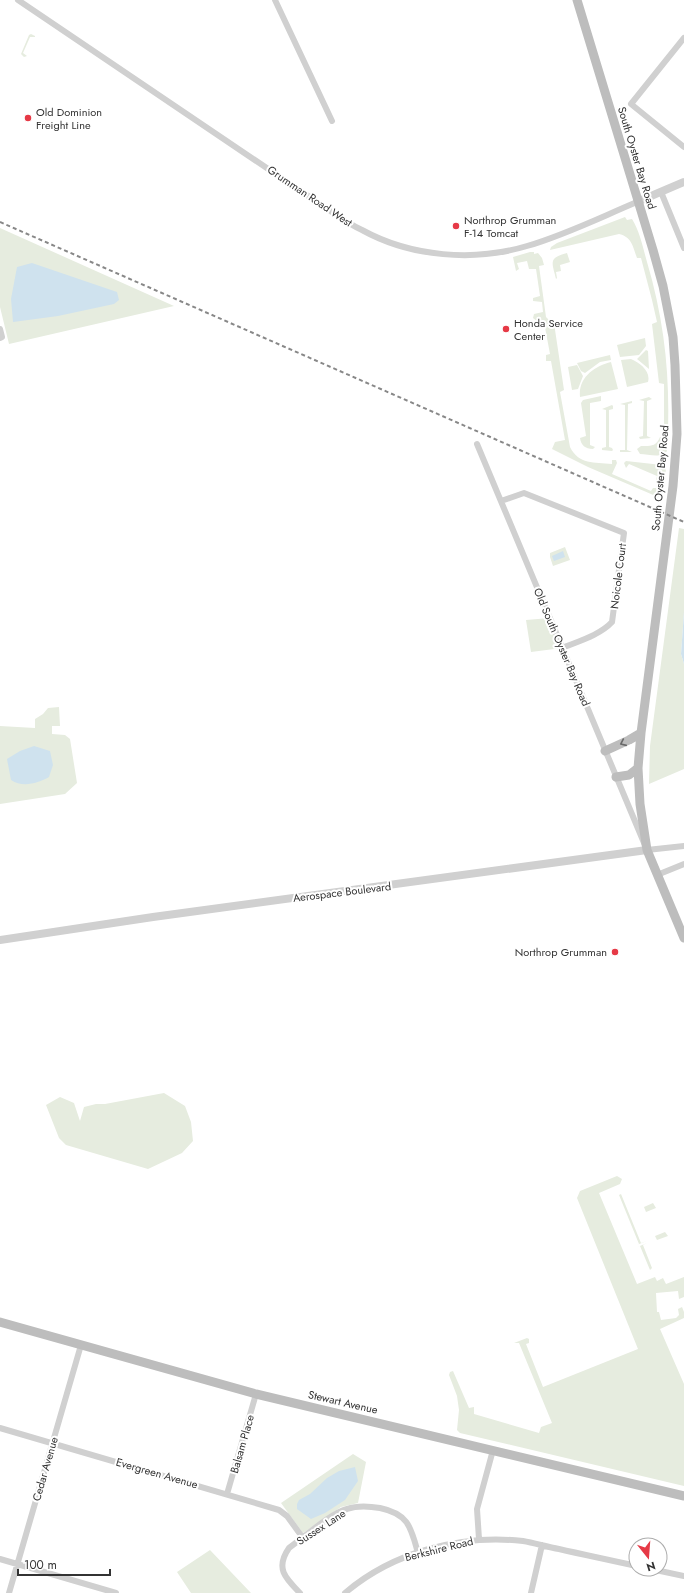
<svg xmlns="http://www.w3.org/2000/svg" width="684" height="1593" viewBox="0 0 684 1593" font-family="Jost,sans-serif">
	<style>
		.green { fill: #e6ecdf }
		.water { fill: #cfe2ee }
		.lines { fill: none; stroke-linecap: round; stroke-linejoin: round }
		.minor { stroke: #d0d0d0; stroke-width: 6 }
		.tertiary { stroke: #d0d0d0; stroke-width: 8 }
		.secondary { stroke: #bdbdbd; stroke-width: 9 }
		.rail { stroke: #888; stroke-width: 2; stroke-dasharray: 4 3; stroke-linecap: butt }
		.oneway { stroke: #6a6a6a }
		.poi-dot { fill: #e63946; stroke: #fff; stroke-width: 1.5 }
		.labels { text-anchor: middle; dominant-baseline: central; stroke-width: 4; stroke-linejoin: round; paint-order: stroke }
		.poi-label { font-size: 11px; fill: #333; stroke: #fff; text-anchor: start }
		.street-label { font-size: 11px; fill: #333; stroke: #fff }
	</style>
	<rect width="100%" height="100%" fill="#fff"/>
	<path class="green" d="M31 34 35 36V37H30L23 53 27 56 24 57 21 54 29 35Z
		M625 217 627 220 632 219C640 232 643 248 647 262 666 326 671 385 667 451 662 459 648 454 640 454L637 449 641 446C650 446 656 447 660 437H664V384L659 383 652 324 657 322 652 300 641 258H637C633 247 632 237 619 234L550 250 551 247 557 243Z
		M0 228 174 306 9 344 0 307Z
		M530 252H534V254L538 253 542 258 544 265 539 266 546 317 549 320 553 319 554 323 564 390 560 392 570 447C579 465 594 462 612 464V460H616L617 463 612 474 651 491 653 488H656L658 482 656 480 657 476 629 464 626 468 624 463 626 461 662 465 666 469 662 495 658 497 588 467 552 449 555 442 565 440 551 361H546V355L550 354 544 322 539 323 533 318 534 314 543 312 542 302 533 301V298L540 296 536 269H529L527 261 517 263 519 269 516 271 513 257Z
		M567 253 570 262 560 265 561 271 556 272 557 278 556 279C552 262 548 258 567 253Z
		M645 338 646 346 639 355 620 357 617 345Z
		M646 350 648 351 649 369 637 359Z
		M610 355 611 360 600 362 585 373 581 371 577 363Z
		M631 359C640 363 651 371 648 382L627 387 621 360Z
		M611 362 618 389 580 397C578 377 595 366 611 362Z
		M577 365 583 376 578 389 572 390 568 367Z
		M601 396V401L590 403V445L595 447 593 449C585 449 581 445 580 438L586 436 581 403 583 400Z
		M649 397 652 399 647 401V436L651 438 640 439 639 437 643 436 644 401 639 400Z
		M632 401V403L628 404 627 450 632 452H620V450H625V405L620 404Z
		M612 405 613 406V409L609 410V447L612 448 613 450 612 451 602 450V448L606 447V410L602 409Z
		M679 528 684 529V612L681 654 684 664V769L649 784 650 746Z
		M565 547 570 560 553 566 550 557V553Z
		M550 618 562 648 531 652 526 620Z
		M59 707 60 726H52V734L65 735 70 739 77 783 65 794 0 804V726L35 728V719L43 714 48 708Z
		M164 1093 185 1106 191 1122 193 1141 182 1153 148 1169 66 1145 59 1138 46 1105 60 1097 74 1103 80 1121 84 1107 96 1104H105Z
		M617 1176 622 1179 620 1184 599 1193 637 1284 655 1277 657 1281 663 1278 666 1284 684 1277V1297L679 1299 678 1291 656 1293 657 1312H659L661 1320 676 1318 679 1315 678 1309 682 1307 684 1312V1318L660 1329 684 1384V1486L460 1433 457 1430 459 1410 457 1396 449 1375 450 1372 453 1371 469 1408 474 1407V1414L539 1433 541 1427 552 1423 519 1343H514L527 1338 529 1339V1343L526 1344 543 1387 638 1349 577 1198 580 1191Z
		M621 1194 641 1243 647 1241 634 1246 639 1244 619 1195Z
		M653 1203 656 1208 646 1212 644 1207Z
		M665 1232 668 1236 657 1240 655 1236Z
		M647 1243 643 1245 652 1268 650 1270 640 1246 635 1248Z
		M353 1454 366 1462 358 1503 341 1507 303 1533 281 1503Z
		M210 1550 251 1593H191L177 1572Z"/>
	<path class="water" d="M32 263 117 292 119 300 114 304 58 316 13 322 11 299 17 267Z
		M563 551 565 557 554 561 552 556Z
		M684 612V664L681 654Z
		M34 746 50 751 53 765 49 777C38 783 23 788 11 780L7 759 20 751Z
		M355 1467 358 1481 345 1500 325 1513 311 1519 297 1509V1504L299 1500 310 1494 327 1478 339 1471Z"/>
	<g class="lines">
		<path class="minor" d="M18 0 320 204C334 213 347 223 362 230 411 257 474 262 527 246 565 235 601 217 637 202
			M275 0 332 121
			M684 38 631 104 684 147
			M661 192 684 248
			M0 329 2 337 0 338
			M477 444 647 850 684 846
			M501 501 524 493 624 533 612 622C600 635 579 641 562 648
			M657 875 684 864
			M0 1428 279 1510 287 1516 303 1538
			M227 1494 256 1394
			M479 1539 477 1509 493 1450
			M0 1559 116 1593
			M651 1569 684 1576
			M9 1593 81 1345
			M300 1593C285 1578 275 1568 289 1548 303 1538 331 1513 347 1509 358 1505 369 1506 380 1508 409 1514 411 1528 418 1553
			M345 1593C393 1552 461 1534 523 1541 535 1543 547 1547 559 1549 585 1555 610 1560 636 1566
			M531 1593 542 1545"/>
		<path class="tertiary" d="M637 202 684 182
			M0 940 153 917 647 850"/>
		<path class="secondary" d="M577 0 653 250 663 286 673 337 675 365 677 434 673 486 641 733 638 768 640 804 647 850 684 938
			M605 751 629 740 641 733
			M616 777 629 775 638 768
			M0 1322 256 1394 684 1496"/>
		<path class="rail" d="M0 222 684 522"/>
	</g>
	<defs><path id="oneway-chevron" d="M-2-3.5L2.5 0L-2 3.5" fill="none" stroke-width="1.6" stroke-linecap="round" stroke-linejoin="round"/></defs>
	<use class="oneway" href="#oneway-chevron" transform="translate(623 743) rotate(156)"/>
	<g class="poi-dot">
		<circle cx="28" cy="118" r="4"/>
		<circle cx="456" cy="226" r="4"/>
		<circle cx="506" cy="329" r="4"/>
		<circle cx="615" cy="952" r="4"/>
	</g>
	<g class="labels">
		<g class="poi-label">
			<text x="36" y="112">Old Dominion<tspan x="36" dy="13">Freight Line</tspan></text>
			<text x="464" y="220">Northrop Grumman<tspan x="464" dy="13">F-14 Tomcat</tspan></text>
			<text x="514" y="323">Honda Service<tspan x="514" dy="13">Center</tspan></text>
			<text x="607" y="952" text-anchor="end">Northrop Grumman</text>
		</g>
		<g class="street-label">
			<text transform="translate(637 158) rotate(73)">South Oyster Bay Road</text>
			<text transform="translate(310 196) rotate(34)">Grumman Road West</text>
			<text transform="translate(660 478) rotate(-85)">South Oyster Bay Road</text>
			<text transform="translate(618 576) rotate(-83)">Noicole Court</text>
			<text transform="translate(562 647) rotate(67)">Old South Oyster Bay Road</text>
			<text transform="translate(342 892) rotate(-7)">Aerospace Boulevard</text>
			<text transform="translate(343 1402) rotate(13)">Stewart Avenue</text>
			<text transform="translate(242 1444) rotate(-74)">Balsam Place</text>
			<text transform="translate(45 1469) rotate(-74)">Cedar Avenue</text>
			<text transform="translate(157 1473) rotate(16)">Evergreen Avenue</text>
			<text transform="translate(321 1527) rotate(-33)">Sussex Lane</text>
			<text transform="translate(439 1549) rotate(-14)">Berkshire Road</text>
		</g>
	</g>
	<g transform="translate(648 1557) rotate(163)"><circle r="19" fill="#ffffff" stroke="#adadad"/>
	<path d="M0-3L7 15L0 10L-7 15Z" fill="#e63946"/>
	<text y="-6" font-size="11" font-weight="bold" text-anchor="middle" fill="#333333">N</text>
	</g>
	<path d="M18 1569v6h92v-6" fill="none" stroke="#333333" stroke-width="2"/>
	<text x="24" y="1569" font-size="12" fill="#333333" stroke="#ffffff" stroke-width="3" paint-order="stroke">100 m</text>
</svg>
